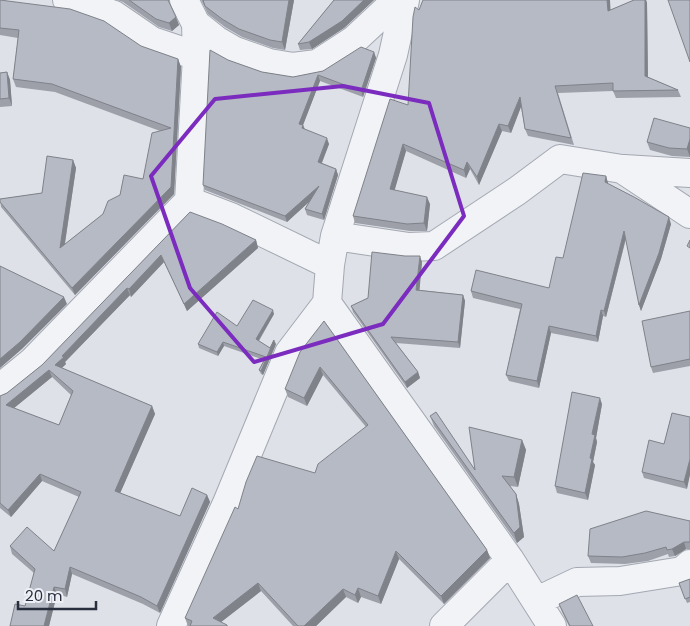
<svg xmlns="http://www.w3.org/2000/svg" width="690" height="626" viewBox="0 0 690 626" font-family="Poppins,sans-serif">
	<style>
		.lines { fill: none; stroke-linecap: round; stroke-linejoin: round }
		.minor-casing { stroke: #a4a8b2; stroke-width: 30 }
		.minor { stroke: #f1f3f6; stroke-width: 28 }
		.wall { fill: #9da0a9; fill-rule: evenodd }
		.shaded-wall { fill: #7f8289 }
		.building { fill: #b6bac4; stroke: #7f8289; fill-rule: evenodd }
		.marked { fill: none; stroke: #7b2cbf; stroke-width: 4; stroke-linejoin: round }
	</style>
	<rect width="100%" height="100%" fill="#dfe1e8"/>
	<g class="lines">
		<defs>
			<path id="minor" d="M67 0 77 2 114 15 152 41 197 56
				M184 0 196 24 197 56 189 201
				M196 24 216 40 235 51 269 63 293 67 317 64 354 40 397 0
				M624 169 690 173
				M335 236 409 247 434 246 517 191 560 159 622 169 690 214
				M327 303 510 560 552 626
				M0 388 33 361 189 201 231 217 330 265
				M537 601 577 582 620 581 682 571 690 564
				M171 626 227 503 289 353 327 303 330 265 335 236 393 55 405 0
				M444 626 510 560"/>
		</defs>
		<use href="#minor" class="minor-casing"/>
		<use href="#minor" class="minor"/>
	</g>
	<path class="wall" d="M0 0 178 59 181 67 174 194 75 295 1 207 0 199 42 193 73 160 76 168 65 244 103 214 120 195 143 179 160 131 55 92 16 87 13 79 18 38 0 35Z
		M117 0H169V4L179 25 172 31 159 27 123 2Z
		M201 0H294L285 50 273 48 242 37 225 27 208 14Z
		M334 0H374L344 28 312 49 300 50 298 44Z
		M610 0V10L634 0H646L647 3 648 77 678 90 681 97 616 98 613 91 558 93 574 145 528 136 525 129 521 107 511 133 502 131 479 185 470 169 466 178 406 151 394 190 430 204 427 231H410L355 223 353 216 408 105 419 10Z
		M374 52 376 58 363 97 320 81 303 125 305 129 329 144 322 163 336 169 338 175 324 220 307 215 305 209 309 202 287 222 205 190 203 185 228 60 262 72 293 77 323 71Z
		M7 72 10 80 12 106 0 107V73Z
		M690 128V157L672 156 650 150 647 142Z
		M606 176 608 184 671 224 661 259 641 311 639 305 626 239 606 317 603 316 598 342 551 333 539 388 509 381 506 375 520 309 473 298 471 291 549 288 563 258Z
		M190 212 256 240 258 248 187 311 164 262 131 297 130 295 65 362 66 364 62 368 152 406 155 414 120 493 180 516 207 495 210 502 160 613 143 604 72 574 67 597 57 594 49 626H10L25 606 34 573 12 554 10 546 54 551 79 497 42 481 11 517 0 508V396L7 393 42 365ZM52 377 71 395 59 425 14 408Z
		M422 262 419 290 463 295 465 301 460 348 396 343 418 372 420 378 407 388 353 312 351 306 368 298Z
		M690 311V366L653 373 651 367Z
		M274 314 259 341 270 348 276 344 263 375 261 374 259 370 264 360 224 346 218 356 199 348 198 344 237 326Z
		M324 321 487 550 490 558 444 604 399 559 381 604 361 597 358 603 346 597 316 626H293L261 591 221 622 228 626H188L185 618 238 509 315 473 366 427 323 375 307 406 288 397 285 389Z
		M602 404 596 438 597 442 593 462 595 465 588 500 557 493 555 486Z
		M672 413 687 489 644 478 642 472 664 444Z
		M430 416 475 470 522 440 526 450 518 487 510 486 516 494 519 504 524 537 517 543 434 426Z
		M690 521V549H686L675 556 669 557 668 554 648 561 625 564 591 563 588 556Z
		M690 579V602L687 603 679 583Z
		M559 604 593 626H569L562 612Z"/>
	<path class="shaded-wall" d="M289 0H294L285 50 282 42Z
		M364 0H374L344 28 312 49 309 42Z
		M607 0H610L611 19 608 11Z
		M645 0H646L647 3 648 83 645 76Z
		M176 17 179 25 172 31 169 23Z
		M374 52 376 58 363 97 361 91Z
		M178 59 181 67 174 194 75 295 72 288 171 187Z
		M7 72 10 80 12 106 9 98Z
		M318 75 320 81 303 125 305 131 302 128 299 124Z
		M520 97 522 104 511 133 508 126Z
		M499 124 502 131 479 185 477 177Z
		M327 138 329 144 320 167 318 162Z
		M690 139V157L687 149Z
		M403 144 406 151 393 196 390 189Z
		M73 160 76 168 63 255 60 248Z
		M467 162 470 169 466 178 464 170Z
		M336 169 338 175 324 220 322 214Z
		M606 176 608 183 607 189 605 182Z
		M319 186 321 191 287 222 285 216Z
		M427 197 430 204 427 231 424 223Z
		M669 217 671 224 661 259 641 311 639 305Z
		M624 231 626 237 606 317 604 311Z
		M256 240 258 248 187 311 184 304Z
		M161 255 164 262 131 297 129 289Z
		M420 256 422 262 419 296 416 290Z
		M127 288 130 295 65 362 66 364 57 372 55 365 62 356Z
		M463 295 465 301 460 348 458 342Z
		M64 297 67 304 22 349 0 368V359Z
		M273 310 274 314 257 343 256 339Z
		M601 310 603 316 598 342 596 336Z
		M549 326 551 333 539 388 537 381Z
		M274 340 276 344 263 375 261 371Z
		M223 342 224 346 218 356 217 352Z
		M320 367 323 375 307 406 304 398Z
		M49 370 52 377 8 413 6 405Z
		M418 372 420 378 407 388 405 382Z
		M600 398 602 404 596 438 597 442 593 462 595 465 588 500 585 493 592 434Z
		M152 406 155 414 118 498 115 491Z
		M522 440 526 450 518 487 514 477Z
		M690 459V475L687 489 684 482Z
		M40 474 42 481 11 517 8 510Z
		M516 494 519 504 524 537 517 543 514 533Z
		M207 495 210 502 160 613 157 606Z
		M684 542 686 549 675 556 672 549Z
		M487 550 490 558 444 604 441 596Z
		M396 551 399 559 381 604 378 596Z
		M70 567 72 574 67 597 65 589Z
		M258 583 261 591 216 626 213 618Z
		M54 587 57 594 49 626H44Z
		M358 588 361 597 358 603 355 595Z
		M343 589 346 597 316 626H304Z"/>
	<path class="building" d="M0 0 70 9 104 21 141 46 178 59 171 187 72 288 0 202V199L42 193 47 156 73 160 60 248 103 214 108 201 120 195 124 175 143 179 152 133 171 128 52 84 13 79 19 30 0 28Z
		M129 0H168L176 17 169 23 156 19Z
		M203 0H289L282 42 270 40 239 29 222 19 205 6Z
		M334 0H364L342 21 309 42 298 44Z
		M423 0H607L608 11 634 0H645V76L678 90 613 91V83L555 86 571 138 525 129 520 97 508 126 499 124 477 177 467 162 464 170 403 144 390 189 427 197 424 223 407 224 353 216 390 99 408 105 413 17 415 7 419 10Z
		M668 0H690V62Z
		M361 47 374 52 361 91 318 75 299 124 303 125 302 128 327 138 318 162 336 169 322 214 305 209 319 186 285 216 203 185 210 50 228 60 262 72 293 77 323 71Z
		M7 72 9 98 0 99V73Z
		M654 118 690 128V139L687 149 669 148 647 142Z
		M583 173 606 176 605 182 634 197 669 217 659 253 639 305 624 231 604 311 601 310 596 336 549 326 537 381 506 375 522 304 471 291 476 270 549 288 556 257 563 258Z
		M190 212 222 224 256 240 184 304 161 255 129 289 127 288 62 356 64 357 55 365 152 406 115 491 180 516 192 488 207 495 157 606 141 597 70 567 65 589 54 587 44 626H10L15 604 25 606 35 569 10 546 27 527 54 551 81 492 40 474 8 510 0 503V396L7 393 42 365ZM49 370 73 391 59 425 6 405Z
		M690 240V248L687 246Z
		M372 252 405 256H420L416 290 463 295 458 342 391 337 418 372 405 382 351 306 368 298Z
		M0 266 64 297 20 342 0 359Z
		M253 300 273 310 256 339 270 348 274 340 261 371 259 370 266 357 223 342 217 352 198 344 217 312 237 326Z
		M690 311V359L651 367 642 321Z
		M324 321 487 550 441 596 396 551 378 596 358 588 355 595 343 589 304 626H298L258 583 213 618 227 625V626H190L192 621 185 618 235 507 238 509 246 482 257 456 315 473 318 464 368 425 320 367 304 398 285 389 300 352Z
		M572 392 600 398 592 434 595 435 590 458 592 459 585 493 555 486Z
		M436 412 475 470 469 427 522 440 514 477 502 476 516 494 520 527 514 533 430 416Z
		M672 413 690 417V459L684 482 642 472 649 440 664 444Z
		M646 511 690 521V542H684L672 549 667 550 666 547 645 553 622 557 588 556 590 529Z
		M690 579V597L685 599 679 583Z
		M577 595 593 626H570L559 604Z"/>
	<path class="marked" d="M343 86 429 103 464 216 383 324 254 362 190 288 151 176 215 99Z"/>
	<path d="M18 601v8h78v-8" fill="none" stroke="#282e3e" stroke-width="2.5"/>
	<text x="25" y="601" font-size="15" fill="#282e3e" stroke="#eef0f5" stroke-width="4" paint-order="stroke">20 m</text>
</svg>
